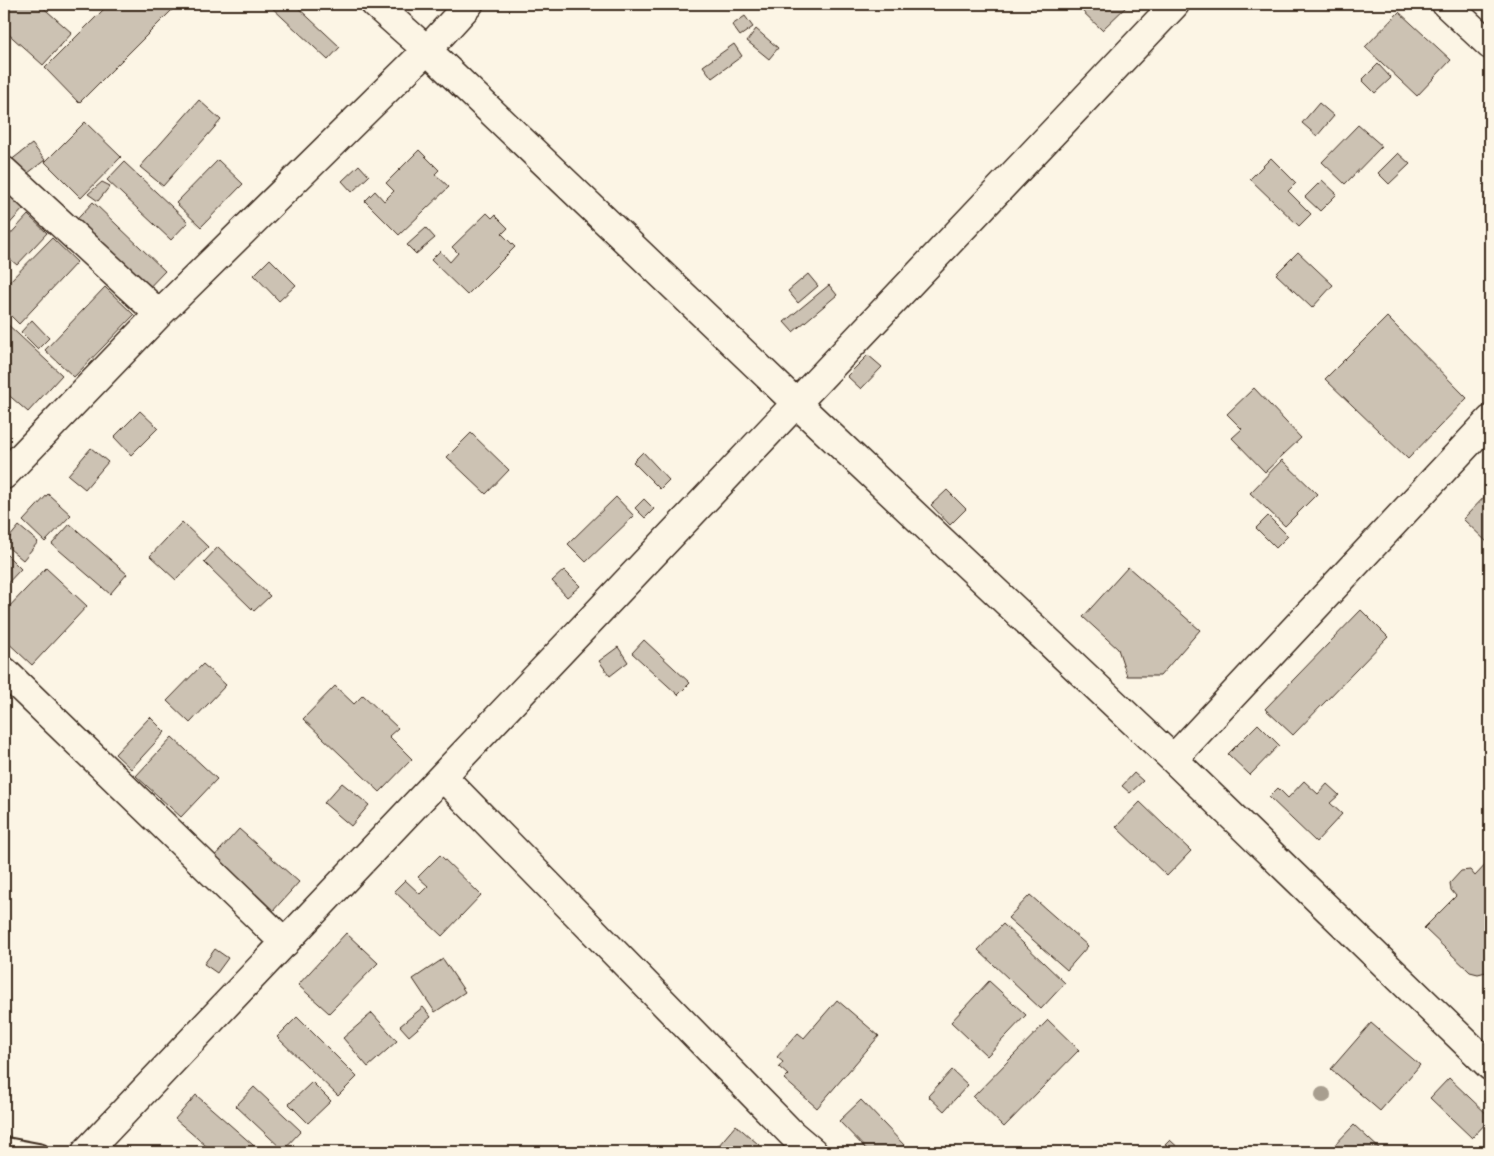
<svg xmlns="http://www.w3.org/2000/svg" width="1494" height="1156" viewBox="0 0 1494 1156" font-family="'Shantell Sans',sans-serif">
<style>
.building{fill:#ccc2b3;stroke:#3b2a1e}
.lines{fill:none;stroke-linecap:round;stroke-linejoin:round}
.service-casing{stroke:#3b2a1e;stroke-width:19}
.minor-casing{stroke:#3b2a1e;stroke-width:31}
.service{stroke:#fcf5e5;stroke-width:15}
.minor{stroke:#fcf5e5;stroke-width:28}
.tree{fill:#a89e8f}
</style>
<rect width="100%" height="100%" fill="#fcf5e5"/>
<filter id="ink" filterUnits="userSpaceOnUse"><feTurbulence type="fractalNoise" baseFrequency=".02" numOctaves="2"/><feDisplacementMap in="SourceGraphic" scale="10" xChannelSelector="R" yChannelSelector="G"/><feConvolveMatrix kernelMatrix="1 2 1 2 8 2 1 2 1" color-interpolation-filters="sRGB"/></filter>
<g filter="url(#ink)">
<path class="building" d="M10,4H39L72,33L43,65L4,30V11Z
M109,4H178L79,103L45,68Z
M268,4H294L340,47L328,60Z
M1083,4H1129L1102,30L1079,8Z
M1399,12L1451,60L1417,96L1365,47Z
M745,16L753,27L740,36L732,25Z
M756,29L778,48L769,59L747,41Z
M734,44L742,56L712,78L703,66Z
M1378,64L1391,78L1375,93L1362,80Z
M199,100L221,120L163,186L140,167Z
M1319,103L1334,116L1317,136L1302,123Z
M85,122L121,157L81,198L45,162Z
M1358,125L1382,146L1345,184L1322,162Z
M32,144L45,160L19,180L6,164Z
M419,150L439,170L435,174L449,187L399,235L365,201L375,191L384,201L394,191L386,183Z
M1398,153L1410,164L1389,184L1378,173Z
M1271,158L1296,183L1288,191L1311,214L1299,226L1250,179Z
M218,160L243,184L201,227L176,203Z
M124,162L188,222L171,240L107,180Z
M359,165L369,176L352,192L342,181Z
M1322,180L1337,194L1320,211L1305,197Z
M102,182L110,186L98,201L88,194Z
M4,190L24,208L4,230Z
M93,202L165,271L142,295L70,227Z
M487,213L492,218L495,215L508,228L502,234L515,247L467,295L431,260L440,251L450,262L458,253L452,247Z
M28,215L47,233L17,265L4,254V241Z
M426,228L435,238L416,254L407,245Z
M52,238L77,262L19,324L4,309V287Z
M1298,252L1333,285L1312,308L1276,274Z
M270,259L296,285L279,301L254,275Z
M808,274L818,286L798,303L788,291Z
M829,285L837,295L793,332L784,322Z
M105,287L134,315L74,377L45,350Z
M1387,317L1467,398L1408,459L1325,379Z
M32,320L49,338L38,349L21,332Z
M4,321L62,375L28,412L4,391Z
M868,355L882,367L861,389L847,376Z
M1254,388L1301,438L1265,472L1232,438L1242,429L1227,414Z
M140,411L158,428L131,455L114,437Z
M471,433L509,470L486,494L447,457Z
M91,448L108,462L85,489L68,475Z
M643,452L669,480L660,489L633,462Z
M1282,460L1317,494L1285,526L1250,493Z
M947,490L966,509L950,525L931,505Z
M1490,491V545L1463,519Z
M48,494L71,515L45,542L23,521Z
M616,497L634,516L586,562L568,544Z
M644,499L654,509L645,518L635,508Z
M1268,516L1288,536L1276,548L1256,528Z
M182,522L208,547L176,580L150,556Z
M70,524L127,574L110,594L52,544Z
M19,526L38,542L23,560L4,544Z
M218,547L270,596L254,611L204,562Z
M4,552L21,569L4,587Z
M1128,567L1200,630L1160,676H1127L1118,649L1083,617Z
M46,568L87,606L32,665L4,639V612Z
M564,570L580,586L567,597L552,581Z
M1361,610L1388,637L1293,735L1265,709Z
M644,640L690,683L678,695L632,653Z
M618,647L628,662L610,676L599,661Z
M203,664L226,685L190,723L167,701Z
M335,686L354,704L363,695L398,728L389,736L412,759L380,792L303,719Z
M150,717L165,732L131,769L115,754Z
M1258,724L1279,745L1250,775L1228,754Z
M172,737L217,779L181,817L136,776Z
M1134,773L1143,781L1130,793L1122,786Z
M1304,781L1318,794L1327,784L1339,795L1330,803L1342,814L1316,842L1269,797L1278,788L1288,798Z
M342,783L369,805L351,826L324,803Z
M1140,802L1191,851L1167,876L1116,827Z
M239,829L299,882L272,912L212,859Z
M440,855L481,895L442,936L394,891L405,880L420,894L428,886L418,877Z
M1490,860V971L1478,974L1470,972L1424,928L1456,896L1451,890L1450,883L1461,871L1470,870L1475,876Z
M1030,895L1088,946L1067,970L1008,918Z
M1003,924L1065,983L1041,1009L978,950Z
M346,933L378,963L329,1013L298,985Z
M215,949L228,958L217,973L204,964Z
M443,959L465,992L435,1012L413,979Z
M989,981L1026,1015L987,1056L951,1022Z
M837,1000L879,1036L817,1108L784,1079L788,1075L779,1067L783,1062L777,1057L798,1033L804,1038Z
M423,1007L431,1017L409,1036L400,1026Z
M372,1013L397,1041L368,1067L343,1038Z
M297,1017L357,1077L338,1096L277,1037Z
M1048,1020L1079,1050L1004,1127L973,1097Z
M1371,1023L1420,1065L1380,1111L1331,1069Z
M952,1070L968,1085L944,1111L928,1096Z
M1449,1078L1490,1117V1119L1472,1138L1430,1098Z
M312,1082L331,1101L308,1123L289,1104Z
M254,1087L301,1131L283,1150L236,1106Z
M196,1095L261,1152H213L175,1119Z
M861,1100L905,1146L898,1152H869L839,1121Z
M736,1125L765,1150L763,1152H713Z
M1354,1125L1383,1152H1328Z
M1170,1140L1183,1152H1158Z"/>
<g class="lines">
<defs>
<path id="service" d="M4,1145L41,1152"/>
<path id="minor" d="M375,4L427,50L796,403L1173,759L1490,1066
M1446,4L1490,45
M4,171L159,314
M4,475L159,314L427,50L469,4
M4,671L285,943
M1173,759L1490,420
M443,777L793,1135L813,1152
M86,1152L1175,4"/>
</defs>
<use href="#service" class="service-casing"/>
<use href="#minor" class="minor-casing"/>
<use href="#service" class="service"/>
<use href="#minor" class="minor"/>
</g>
<circle class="tree" cx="1323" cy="1095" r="8"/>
</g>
<rect width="1494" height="1156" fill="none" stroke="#fcf5e5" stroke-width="20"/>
<rect x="10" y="10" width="1474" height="1136" fill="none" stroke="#3b2a1e" stroke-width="2" filter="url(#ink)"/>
</svg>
